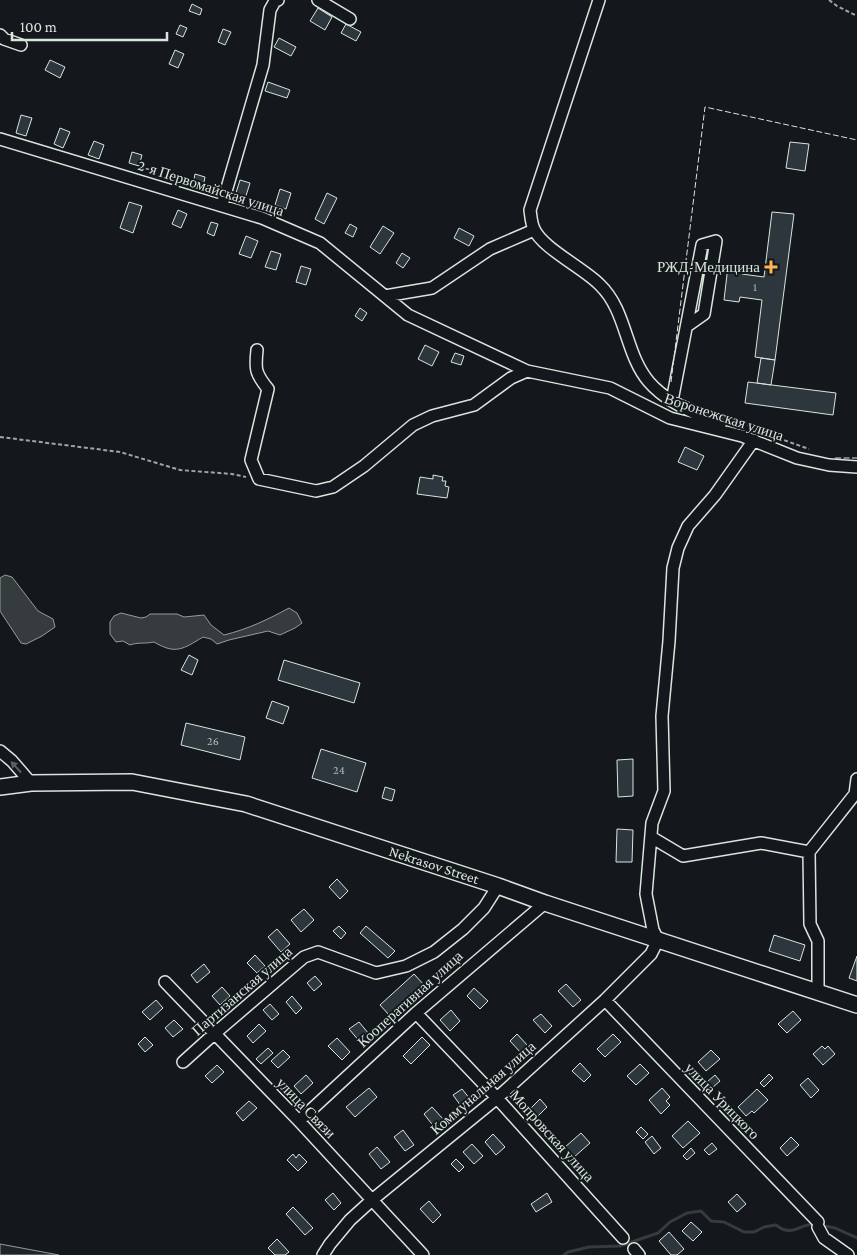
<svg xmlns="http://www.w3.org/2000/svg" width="857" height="1255" viewBox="0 0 857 1255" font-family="'Crimson Pro',serif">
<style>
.green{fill:#202428;stroke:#939e99}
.water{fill:#363b3e;stroke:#939e99}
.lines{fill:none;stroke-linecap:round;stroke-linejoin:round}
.stream{stroke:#363b3e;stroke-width:3}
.building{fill:#2c363c;stroke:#d8e6dc}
.minor-casing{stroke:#d8e6dc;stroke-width:14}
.major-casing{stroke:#d8e6dc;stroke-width:18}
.path{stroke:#9da8a2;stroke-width:2;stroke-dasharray:4 2.5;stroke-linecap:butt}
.minor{stroke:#14181c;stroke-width:11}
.major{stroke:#14181c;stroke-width:15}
.fence{stroke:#d8e6dc;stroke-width:1;stroke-dasharray:6 2.5;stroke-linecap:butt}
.oneway{fill:#59605f}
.poi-dot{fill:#ffb74d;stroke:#14181c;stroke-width:2}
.labels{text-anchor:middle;stroke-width:4;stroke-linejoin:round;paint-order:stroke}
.number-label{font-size:12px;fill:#adbab4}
.street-label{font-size:15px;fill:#d8e6dc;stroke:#14181c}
.poi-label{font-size:15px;fill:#d8e6dc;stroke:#14181c;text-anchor:end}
</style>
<rect width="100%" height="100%" fill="#14181c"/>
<path class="green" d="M0,1244L59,1255H0Z"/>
<path class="water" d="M5,575L12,577L38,611L53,619L55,627L42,636L26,644L21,643L0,611V578Z
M289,608L297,613L302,623L295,628L280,635L268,631L229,640L217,644L211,639L203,637C183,649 176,655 154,642C145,644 138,642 130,645L123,641L116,642L110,634V622L114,616L121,613L141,618L146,617L150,614H177L184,617L204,615L211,625L224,635C248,629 267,620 289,608Z"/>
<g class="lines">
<path class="stream" d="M820,1225L835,1228L857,1238
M564,1255L568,1252L589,1247L620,1246L658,1233L670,1222L687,1213L701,1211L711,1221L724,1222L744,1232H754L764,1227L776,1225C792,1238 800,1224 814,1224"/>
</g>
<path class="building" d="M192,4L202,9L200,15L189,11Z
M318,8L332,17L325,30L310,21Z
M346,24L361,32L356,41L341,33Z
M180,25L187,28L183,37L176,34Z
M223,29L231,32L225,45L218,42Z
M279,38L296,47L291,56L274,47Z
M175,50L184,54L178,68L169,64Z
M50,60L65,67L60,78L45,70Z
M268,82L290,90L287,98L265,91Z
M21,115L32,118L26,136L16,133Z
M60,128L70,132L63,148L54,144Z
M94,141L104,145L99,159L88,155Z
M790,142L809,144L805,171L786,168Z
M132,152L142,155L139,166L129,163Z
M195,174L205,177L203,187L193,184Z
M240,180L250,183L245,199L235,196Z
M280,189L291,193L286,209L275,205Z
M327,193L337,198L324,224L315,219Z
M129,202L142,206L133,233L120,228Z
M178,210L187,214L181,228L172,224Z
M772,212L794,214L775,360L755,357L762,300L740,297L739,302L724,300L728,266L743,268L742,274L764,277Z
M211,222L218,224L214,236L207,233Z
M350,224L357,228L353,237L345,233Z
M383,226L394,233L380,254L370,247Z
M459,228L474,236L469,246L454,238Z
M246,236L258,241L251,258L239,254Z
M271,251L281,254L276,270L265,267Z
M402,253L410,258L403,268L396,263Z
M301,266L311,269L306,285L296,282Z
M360,308L367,313L362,321L355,316Z
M425,345L439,352L432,366L418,359Z
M455,353L464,356L461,365L451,362Z
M761,358L775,360L771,385L757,383Z
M748,382L836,393L833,415L745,403Z
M685,447L704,456L697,470L678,462Z
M433,475L443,477L442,481H446L445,486L449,487L447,498L417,494L420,477L433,479Z
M189,655L198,660L192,675L181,670Z
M284,660L360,683L354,703L278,680Z
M272,701L289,707L283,724L266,718Z
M186,723L245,737L240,760L181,745Z
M321,749L366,763L357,792L312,778Z
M633,759V796L618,797L617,760Z
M385,787L395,790L392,801L382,798Z
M617,829L633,830L632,862H616Z
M337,879L348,891L340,899L329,887Z
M304,909L314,920L301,932L291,920Z
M339,926L346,933L341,939L333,931Z
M366,926L395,951L388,958L360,933Z
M277,929L290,944L281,952L268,937Z
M774,935L805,945L800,961L769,951Z
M255,955L265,966L257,973L247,963Z
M857,956V981L849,978Z
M204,964L210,972L197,983L191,975Z
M414,974L425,986L390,1016L380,1005Z
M315,976L322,984L314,991L307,983Z
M566,984L581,1000L573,1007L558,991Z
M222,987L230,996L220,1005L212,996Z
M474,988L488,1001L480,1009L467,996Z
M292,996L302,1008L296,1014L286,1002Z
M156,1000L163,1008L150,1020L142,1012Z
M270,1004L279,1014L272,1020L263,1010Z
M451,1010L460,1021L450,1031L440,1020Z
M793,1011L801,1020L787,1033L778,1024Z
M541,1014L552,1026L545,1033L533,1020Z
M174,1020L183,1029L173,1037L165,1028Z
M359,1022L369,1034L360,1042L349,1029Z
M259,1024L266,1031L253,1043L247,1036Z
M517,1034L529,1047L522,1054L510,1041Z
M613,1034L621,1042L605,1057L597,1049Z
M145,1037L153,1045L145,1052L138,1044Z
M422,1037L430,1045L411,1064L403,1056Z
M337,1038L350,1052L342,1060L328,1046Z
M822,1046L825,1049L828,1046L835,1054L823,1065L813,1054Z
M268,1048L273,1053L261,1064L256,1059Z
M283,1050L290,1057L278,1068L271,1061Z
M711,1050L720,1059L706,1071L698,1062Z
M580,1063L591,1075L584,1082L572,1071Z
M640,1064L649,1073L636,1085L627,1076Z
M217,1065L224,1072L212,1083L205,1076Z
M769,1074L773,1078L764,1087L760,1083Z
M306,1075L313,1083L301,1094L294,1086Z
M715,1075L720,1081L712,1088L707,1082Z
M808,1078L819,1090L811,1098L800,1085Z
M369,1088L377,1097L355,1117L346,1107Z
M662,1088L670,1097L666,1101L670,1105L661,1114L649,1100Z
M462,1089L470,1099L461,1106L453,1095Z
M757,1089L768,1100L754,1113L752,1111L746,1116L738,1107Z
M540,1099L547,1107L536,1118L529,1110Z
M249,1101L257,1108L243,1121L236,1113Z
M432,1107L444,1120L435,1128L424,1114Z
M688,1121L700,1133L683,1148L672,1136Z
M641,1127L648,1134L643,1139L636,1132Z
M403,1130L414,1145L405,1151L394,1137Z
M581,1133L590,1143L573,1158L564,1148Z
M493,1134L505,1147L496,1155L485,1142Z
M652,1136L661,1148L654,1154L645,1142Z
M791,1137L799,1145L787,1156L780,1148Z
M712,1143L717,1149L709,1155L704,1150Z
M472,1144L483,1156L474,1164L463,1152Z
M377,1147L390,1162L381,1169L369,1154Z
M691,1148L695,1153L687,1160L683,1156Z
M293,1154L296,1158L299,1154L307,1162L298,1171L287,1160Z
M456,1159L464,1167L459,1172L451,1164Z
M333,1193L341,1203L334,1210L325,1200Z
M547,1193L552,1202L536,1212L531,1204Z
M737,1194L746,1204L737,1212L728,1202Z
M429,1201L441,1215L433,1223L420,1209Z
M293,1207L313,1228L305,1235L286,1214Z
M691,1222L702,1232L693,1241L682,1231Z
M669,1232L684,1249L677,1255H671L659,1241Z
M277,1239L289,1252L285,1255H275L268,1248Z"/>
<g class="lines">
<defs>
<path id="minor" d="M318,0L350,19
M599,0L530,210C531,216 531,223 534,229C542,248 585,269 600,285C627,311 625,354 649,382C667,403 696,413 720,425
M0,35L4,39L21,45
M0,139L262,218L320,243L408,315L527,371L610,388L670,418L742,436L797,458L829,465L857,467
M222,205L263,65L270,10L275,1L278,0
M385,296L432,288L490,249L534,230
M257,350C255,369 255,373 268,389L251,460L259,479L316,491L333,487L364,466L413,425L432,416L474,405L511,378L527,371
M672,401L702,245L716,241L704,314L687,326
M0,751L12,761L31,783
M651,837L683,856L761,843L809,852
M165,982L299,1121L423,1255
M818,993V941L810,924L809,852L855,794L857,779
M605,1000L818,1222
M416,1013L497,1098L623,1238
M183,1062L214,1034L304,957L318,952L376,973L406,966L434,952L463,929L484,908L498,886
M299,1121L416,1013L545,903
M818,1227L824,1238L848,1255
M634,1249L639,1255
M323,1255L330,1244L350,1220L372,1200L497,1098L605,1000L651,954L658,940L653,930L646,894L652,823L664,791L662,716L669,641L673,568L678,548L688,526L715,495L754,440"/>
<path id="major" d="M0,787L31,783L132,782L246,804L498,886L545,903L857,1005"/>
</defs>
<use href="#minor" class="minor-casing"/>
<use href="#major" class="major-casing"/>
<path class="path" d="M829,0L837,6L857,16
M0,437L120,452L180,470L232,474L246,477
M778,438L809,449"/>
<use href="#minor" class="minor"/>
<use href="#major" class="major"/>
<path class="fence" d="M671,382L705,107L857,140
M676,397L783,439
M835,458H857"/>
</g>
<defs><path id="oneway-solid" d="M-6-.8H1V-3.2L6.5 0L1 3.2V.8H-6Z" transform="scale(1.25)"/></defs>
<use class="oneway" href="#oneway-solid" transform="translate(16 767) rotate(-133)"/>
<path class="poi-dot" d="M768.5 259.5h5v5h5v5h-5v5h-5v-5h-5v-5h5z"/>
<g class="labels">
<g class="number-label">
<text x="755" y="291">1</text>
<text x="213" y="745">26</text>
<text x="339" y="774">24</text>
</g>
<g class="street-label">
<text transform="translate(211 188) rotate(18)" y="5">2-я Первомайская улица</text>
<text transform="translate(724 417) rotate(18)" y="5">Воронежская улица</text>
<text transform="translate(434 865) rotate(18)" y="5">Nekrasov Street</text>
<text transform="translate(242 991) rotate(-41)" y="5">Партизанская улица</text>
<text transform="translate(410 999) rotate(-42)" y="5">Кооперативная улица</text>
<text transform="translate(483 1088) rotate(-41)" y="5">Коммунальная улица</text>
<text transform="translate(722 1101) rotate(46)" y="5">улица Урицкого</text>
<text transform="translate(306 1108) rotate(46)" y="5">улица Связи</text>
<text transform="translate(552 1136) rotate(48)" y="5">Мопровская улица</text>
</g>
<g class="poi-label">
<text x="760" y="272">РЖД-Медицина</text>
</g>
</g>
<path d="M12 32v8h155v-8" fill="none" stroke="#d8e6dc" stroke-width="2.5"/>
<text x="20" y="32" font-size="15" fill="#d8e6dc" stroke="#14181c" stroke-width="4" paint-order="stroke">100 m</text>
</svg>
